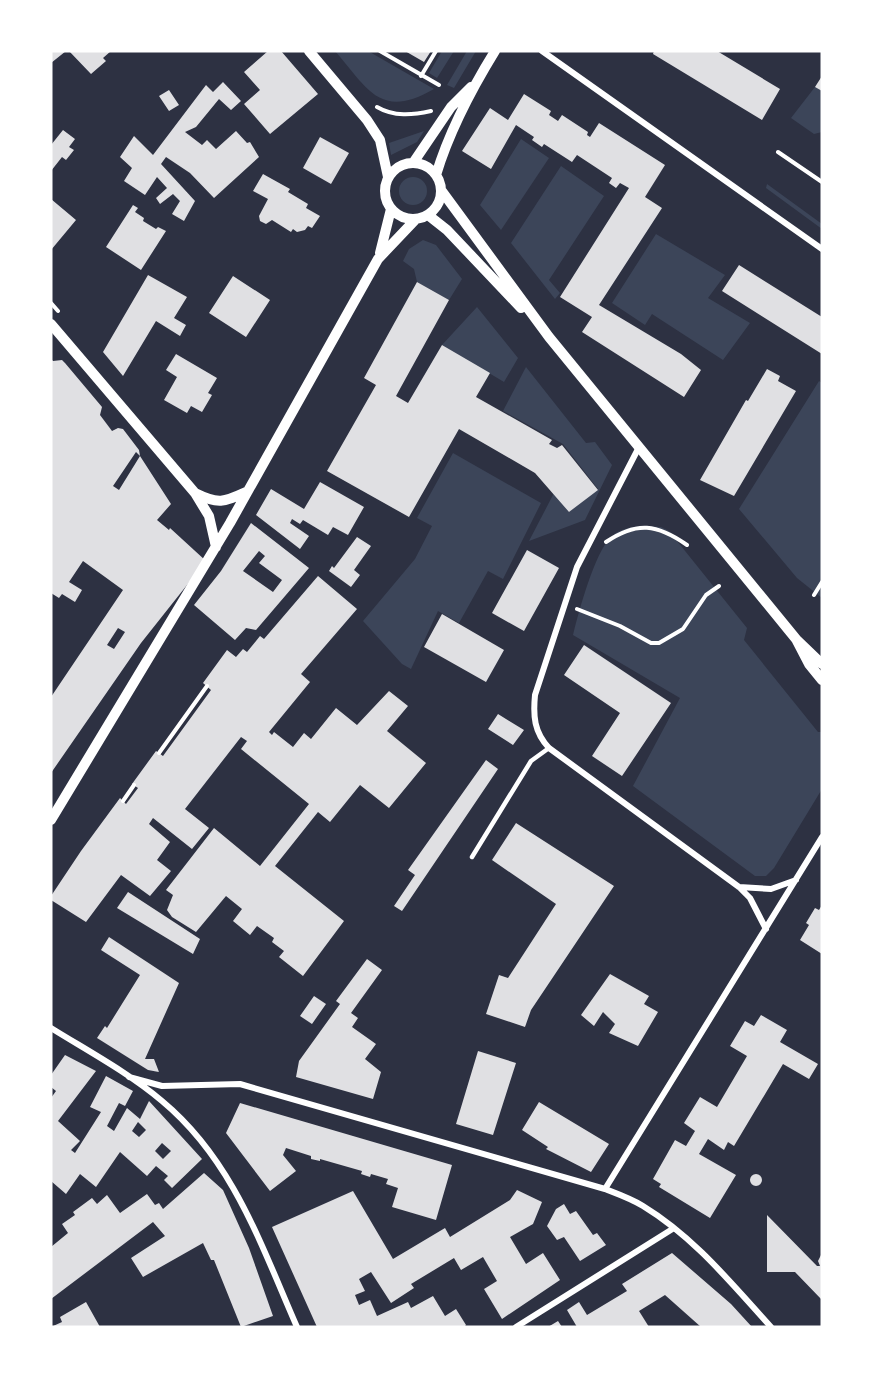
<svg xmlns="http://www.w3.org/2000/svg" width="873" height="1378" viewBox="0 0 873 1378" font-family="Figtree,sans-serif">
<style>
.green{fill:#3c4559}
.building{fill:#e0e0e3;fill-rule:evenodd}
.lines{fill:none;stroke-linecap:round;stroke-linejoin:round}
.path{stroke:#fff;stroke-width:4}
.service{stroke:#fff;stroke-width:4.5}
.minor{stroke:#fff;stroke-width:6}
.tertiary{stroke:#fff;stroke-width:10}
</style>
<rect width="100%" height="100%" fill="#2d3142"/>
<path class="green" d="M335,51H368L434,89C380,120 368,89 335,51Z
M442,51H454L437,78L429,73Z
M467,51H476L454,88L447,85Z
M815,87L822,91V132L814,134L791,118Z
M424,131L417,142L391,155L389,143Z
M521,139L549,158L501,230L480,205Z
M561,166L604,196L549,280L560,293L555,299L511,243Z
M399 191a14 14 0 1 1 28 0a14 14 0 1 1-28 0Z
M767,184L822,224V229L766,188Z
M656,234L725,275L708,298L750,323L723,360L652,314L645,325L612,303Z
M423,240L436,245L462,279L449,300L417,282L414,269L403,261L409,249Z
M477,307L518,358L504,382L442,345Z
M526,367L586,443L595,442L612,465L585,520L529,541L554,493L569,512L598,489L563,444L503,411Z
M819,381L822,383V598L797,578L739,509Z
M453,453L541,503L503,579L488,571L459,623L438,611L411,669L402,664L363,621L415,559L432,526L417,518Z
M642,526L661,527L669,531L747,628L744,640L818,732H822V789L774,868L766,876H755L633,786L680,698L573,635C579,611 594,554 611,537C619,529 631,527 642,526Z"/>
<path class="building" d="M51,51H66L51,63Z
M69,51H111L103,58L106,61L91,74Z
M268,51H281L318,94L270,134L244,104L260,90L244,72Z
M405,51H431L424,62Z
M654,51H717L780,89L762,120L653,54Z
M822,76V91L815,87Z
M223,82L241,101L231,110L219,99L196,127L185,132L202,145L207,140L216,149L236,131L247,143L250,142L259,157L214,198L190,173L166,157L161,164L195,201L184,221L172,214L180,201L173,194L160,204L156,198L167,188L157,177L145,195L124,181L132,168L120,157L134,136L153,155L206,85L213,92Z
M169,90L179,105L169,111L159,96Z
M524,94L551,111L549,115L558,121L562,115L588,132L587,135L590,137L599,123L665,165L645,197L662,208L599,305L681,354L701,370L684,397L582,332L592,317L560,297L629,188L620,183L616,188L609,183L612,178L577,155L572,162L544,144L542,147L532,140L534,137L516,125L491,169L462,151L490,108L508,120Z
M63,130L75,139L69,147L74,150L66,160L62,157L51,171V145Z
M320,137L349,153L331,184L303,168Z
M263,174L290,189L288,192L308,204L306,208L320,216L312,228L308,226L305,230L297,232L293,229L291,232L272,220L266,224L260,221L259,216L268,199L253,191Z
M51,199L76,220L51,250Z
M133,205L138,208L135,212L144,218L143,221L156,229L158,227L166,231L141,270L106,247Z
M739,265L822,317V354L722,291Z
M148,275L187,297L174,318L186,325L180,336L156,321L123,376L103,352Z
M233,276L270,300L246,337L209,313Z
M417,282L449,300L396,396L408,403L442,345L490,373L476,397L552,440L549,444L557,448L562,445L598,490L569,512L535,473L459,429L409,517L327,471L376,385L364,378Z
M176,354L217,378L208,393L212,395L202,412L191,406L187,413L164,400L177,377L166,370Z
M51,359L53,361L62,360L65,363L102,407L100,415L112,431L118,428L123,429L139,450L140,456L136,452L113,486L119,490L140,456L171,504L157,520L169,530L170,528L206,561L141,643L51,773V697L123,590L83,561L69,582L82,590L75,602L62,594L59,598L51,593ZM118,628L125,632L114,649L107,645Z
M767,369L780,376L778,381L796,391L734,496L700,480L746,400L748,401Z
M320,482L364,507L348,535L333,527L328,535L303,520L300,524L292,519L290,523L309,536L300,549L256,515L271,489L304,509Z
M251,523L309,568L256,630L246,628L235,640L194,605L221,571ZM259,551L265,556L259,563L282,580L273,592L243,571Z
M357,537L371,546L354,570L360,575L351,587L329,571L332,566L334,568Z
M527,550L559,568L524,631L492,613Z
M318,576L357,609L301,674L310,682L269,732L272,735L274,732L293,747L304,733L311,739L336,708L357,725L389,691L408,706L387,731L426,763L389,808L360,785L330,822L318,812L275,866L344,921L303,976L279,957L284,951L272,942L274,938L257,926L250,935L233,921L242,909L226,896L196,932L172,917L167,910L173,895L166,890L214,828L260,866L309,804L241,749L247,741L241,737L185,809L209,828L192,849L153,818L149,824L170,842L157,860L171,871L150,896L121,875L86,922L51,900V896L81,851L120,798L126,804L138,788L132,784L156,751L163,756L211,690L203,683L227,650L236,657L243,649L247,652L260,636L264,639Z
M442,614L504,650L486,682L424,647Z
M584,645L671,703L622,776L592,756L620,713L564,675Z
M498,714L524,730L513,745L488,729Z
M486,760L498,769L402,911L394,906L415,875L408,870Z
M516,823L614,886L531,1010L525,1027L486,1014L499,975L508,978L556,904L492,860Z
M128,892L200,939L193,954L117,908Z
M822,905V954L800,940L809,925L806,923L815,908L819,910Z
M109,937L179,983L145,1059H154L159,1072L148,1070L97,1038L105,1026L107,1028L140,975L101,950Z
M367,959L382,970L351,1013L358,1018L352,1027L376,1044L365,1059L381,1072L373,1099L296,1077L299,1061L340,1004L336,1001Z
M610,974L649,996L644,1004L658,1012L638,1046L609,1033L615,1024L603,1012L594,1026L581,1015Z
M314,996L326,1004L312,1024L300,1016Z
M761,1015L787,1030L780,1042L818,1064L809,1079L783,1064L734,1146L728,1142L724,1150L708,1139L699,1154L736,1175L710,1218L659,1187L661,1184L653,1179L675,1140L686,1146L695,1131L684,1123L700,1097L717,1107L747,1056L730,1046L745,1021L754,1026Z
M478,1051L516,1063L493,1135L456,1124Z
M65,1055L96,1071L58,1121L80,1141L71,1150L75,1153L101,1112L90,1107L106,1076L133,1091L125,1106L119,1103L107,1126L114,1131L127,1108L140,1119L149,1101L202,1159L172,1188L164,1180L168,1176L156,1166L147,1176L120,1152L96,1187L80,1174L66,1194L51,1181V1098L56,1091L51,1087V1075ZM138,1122L146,1130L139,1137L132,1131ZM162,1143L171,1151L163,1159L155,1151Z
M539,1102L609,1144L591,1172L546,1149L548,1147L522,1130Z
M240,1103L452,1165L436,1220L392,1207L398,1188L386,1184L388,1179L371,1174L370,1177L361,1174L362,1171L320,1159V1161L311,1159V1156L286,1148L283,1155L296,1171L270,1191L226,1133Z
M204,1173L223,1190L249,1248L273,1316L241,1327L214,1260H211L203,1243L143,1277L131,1258L165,1236L153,1222L51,1299V1247L68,1233L62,1224L75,1215L73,1212L92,1198L97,1204L107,1195L120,1213L147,1194L155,1205L159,1203L163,1209Z
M750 1180a6 6 0 1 1 12 0a6 6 0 1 1-12 0Z
M517,1190L542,1202L533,1224L510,1237L526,1264L543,1253L560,1280L502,1319L484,1289L497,1281L483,1257L461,1270L454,1258L411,1284L414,1288L391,1303L371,1272L359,1279L365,1291L355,1295L359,1305L370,1300L377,1316L408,1302L411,1308L433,1296L445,1316L456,1309L466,1325L464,1327H317L272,1227L353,1191L393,1259L445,1228L450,1237L510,1200Z
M564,1204L570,1214L576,1211L593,1235L597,1233L606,1245L580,1261L564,1237L557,1240L547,1226L556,1209Z
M767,1215L817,1266H820L818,1261L822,1253V1300L795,1272H767Z
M672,1253L731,1304L752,1327H701L665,1295L639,1311L649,1327H577L567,1310L579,1302L587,1315L627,1291L622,1284Z
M86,1302L100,1327H51L62,1322L60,1317Z
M558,1321L562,1327H548Z"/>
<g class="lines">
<path class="path" d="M380,51L439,85
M421,76L436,51
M377,107C394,117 413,115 431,111
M778,152L822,182
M51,303L58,311
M606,542C637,521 657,524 687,545
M814,595L822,582
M577,609L620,626L651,643H659L683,629L706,595L719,586
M159,753L207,686
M123,801L134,785"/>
<path class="service" d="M472,857L531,761L549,748"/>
<path class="minor" d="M542,51L822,249
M638,449L577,567L535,695C533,716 534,732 549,748L739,887L750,898L766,929
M739,887L771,889L796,880
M51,1028C88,1051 129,1073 162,1101C233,1160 261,1245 297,1327
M129,1077L162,1086L240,1084L605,1189C618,1194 632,1199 643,1206C694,1237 731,1283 771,1327
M605,1189L822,837
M516,1327L674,1228"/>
<path class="tertiary" d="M309,51L367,120L380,140L388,177
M385 191a28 28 0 1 1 56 0a28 28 0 1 1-56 0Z
M413,163L451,107L471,87
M436,175C449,132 471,90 495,51
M441,190L549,337L796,639
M428,215L447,230L521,308
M380,253L391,209
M51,324L195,493L209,516L216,547
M195,493C219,505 224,502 248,491
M822,664L796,639L809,664L822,680
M51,820L230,523L378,259L415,220"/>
</g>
<rect width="873" height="1378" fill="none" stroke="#ffffff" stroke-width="105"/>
</svg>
